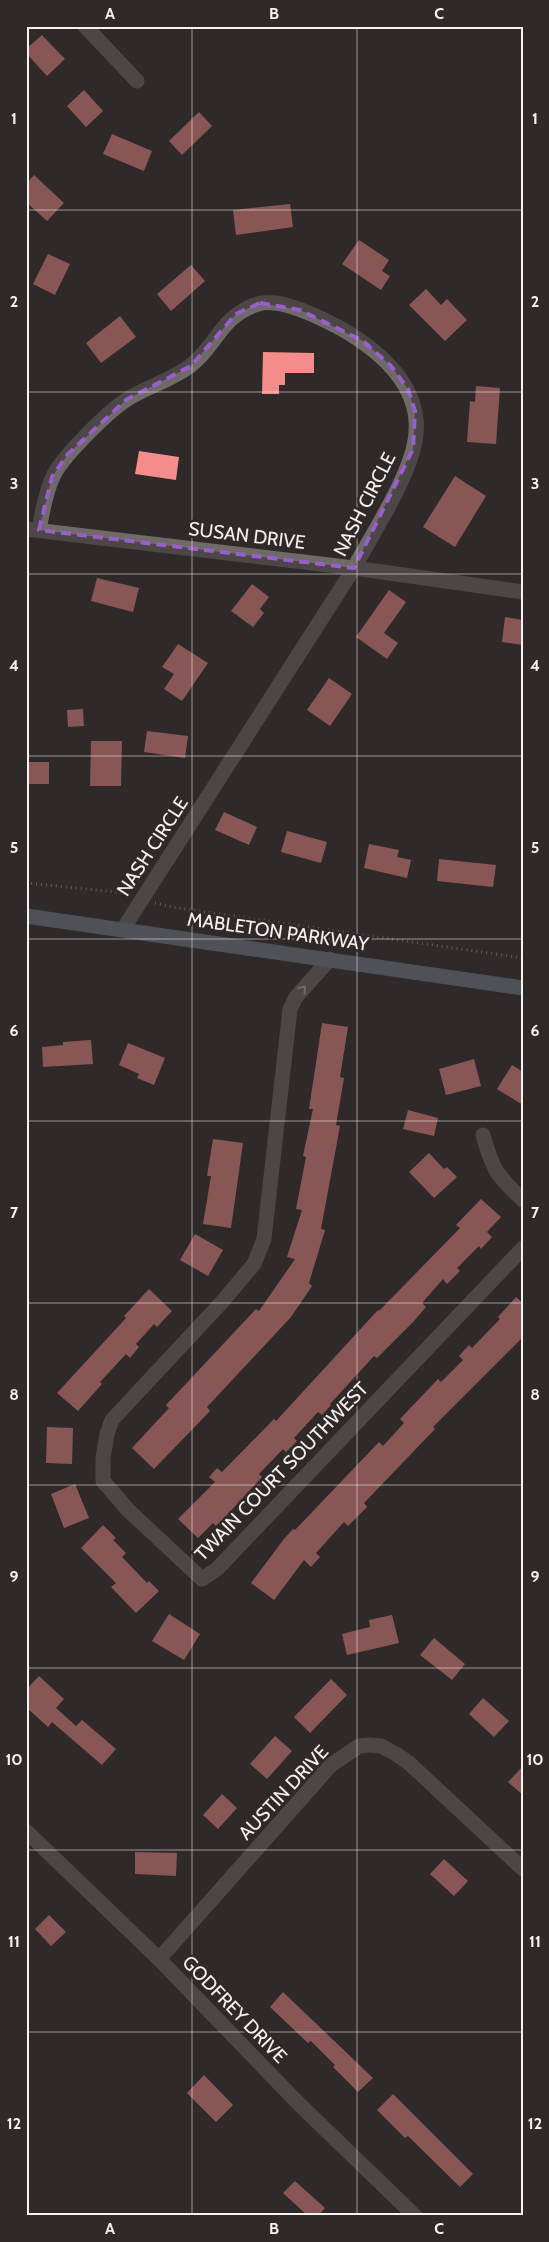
<svg xmlns="http://www.w3.org/2000/svg" width="549" height="2242" viewBox="0 0 549 2242" font-family="Cabin,sans-serif">
<style>
.building{fill:#f38c8b}
.lines{fill:none;stroke-linecap:round;stroke-linejoin:round}
.path{stroke:#989493;stroke-width:3;stroke-dasharray:1 4;stroke-linecap:butt}
.street{stroke:#6f6968;stroke-width:15}
.secondary{stroke:#738090;stroke-width:15}
.oneway{stroke:#b9b4b4}
.marked{fill:none;stroke:#9a5ecc;stroke-width:4;stroke-dasharray:10 6;stroke-linejoin:round}
.grid{fill:none;stroke:#f6f2f2;stroke-width:1;stroke-opacity:0.55}
.labels{text-anchor:middle;stroke-width:5;stroke-linejoin:round;paint-order:stroke}
.street-label{font-size:19px;fill:#f6f2f2;stroke:#2f2a29}
.neatline{fill:none;stroke:#f6f2f2;stroke-width:2}
.grid-label{font-size:16px;text-anchor:middle;font-weight:bold;fill:#f6f2f2}
</style>
<rect width="100%" height="100%" fill="#2f2a29"/>
<path class="building" d="M42,35L65,59L47,76L26,53V49Z
M84,90L103,111L86,127L67,106Z
M199,112L212,126L182,155L169,141Z
M112,134L152,151L144,171L103,154Z
M34,175L64,203L47,221L26,202V184Z
M290,204L293,227L236,235L233,210Z
M359,240L389,260L382,271L390,276L381,290L342,264Z
M48,254L70,264L55,295L33,284Z
M191,265L205,281L171,311L157,294Z
M426,289L441,305L447,299L467,320L445,341L409,305Z
M120,316L136,337L101,363L86,343Z
M263,352L314,353V373H285V385H279V394H262Z
M476,386L500,388L496,444L467,442L470,401L475,402Z
M139,451L179,457L176,480L135,474Z
M455,476L486,496L455,547L423,527Z
M97,578L139,588L133,612L91,601Z
M252,584L269,597L260,609L264,613L253,627L231,611Z
M389,590L406,602L384,633L398,643L387,659L356,637Z
M505,617L523,620V645L502,642Z
M178,644L208,663L182,701L164,689L174,674L162,667Z
M329,678L352,694L330,726L307,710Z
M83,709L84,726L68,727L67,710Z
M147,731L188,736L185,758L144,752Z
M91,741H122L121,786H90Z
M26,762H49V784H26Z
M224,812L257,827L249,845L215,830Z
M287,831L327,842L321,863L281,852Z
M369,844L399,850L397,857L411,860L407,878L364,868Z
M439,859L496,865L493,887L437,881Z
M322,1023L348,1027L340,1077L344,1078L336,1125L340,1126L321,1229L325,1230L309,1283L312,1286L291,1317L207,1407L210,1411L154,1469L132,1448L169,1408L166,1405L256,1309L259,1311L295,1259L287,1257L302,1210L296,1209L306,1157L303,1156L313,1109H309Z
M91,1040L93,1064L43,1067L42,1047L63,1045V1042Z
M128,1043L165,1058L154,1085L137,1078L139,1074L119,1065Z
M474,1059L481,1086L446,1095L439,1069Z
M512,1065L523,1072V1105L497,1089Z
M408,1110L438,1118L434,1136L403,1129Z
M213,1139L243,1143L231,1228L203,1224L211,1176H207Z
M429,1153L444,1169L447,1167L457,1177L434,1198L409,1172Z
M481,1199L501,1217L487,1232L492,1237L481,1249L479,1246L457,1268L460,1271L447,1284L443,1279L422,1303L426,1307L414,1321L377,1358L374,1356L330,1404L331,1405L322,1415L318,1412L294,1438L297,1441L286,1452L283,1449L259,1474L262,1477L226,1516L216,1526L213,1523L198,1538L178,1519L215,1482L209,1477L217,1468L222,1472L274,1419L276,1421L378,1310L379,1311L460,1228L456,1225Z
M195,1234L223,1250L208,1276L180,1260Z
M149,1289L172,1311L157,1327L154,1324L136,1344L139,1347L130,1358L126,1354L100,1382L102,1384L78,1411L57,1393L126,1318L124,1316Z
M516,1297L523,1303V1337L433,1427L435,1429L364,1503L367,1507L348,1526L344,1522L316,1553L320,1557L311,1567L304,1560L274,1600L251,1583L284,1539L293,1529L295,1530L379,1442L383,1446L404,1423L400,1419L438,1379L441,1382L463,1360L459,1356L469,1345L472,1348L500,1319L498,1317Z
M47,1427L73,1428L72,1464L46,1463Z
M75,1484L89,1518L64,1528L51,1494Z
M103,1525L116,1538L113,1540L126,1553L122,1557L147,1583L149,1581L159,1591L136,1613L111,1587L116,1583L81,1548Z
M169,1614L200,1634L184,1660L152,1641Z
M392,1615L399,1643L347,1655L342,1634L370,1627L369,1620Z
M434,1638L465,1664L452,1680L420,1655Z
M39,1676L64,1699L56,1708L76,1726L82,1720L116,1749L102,1765L52,1722L48,1727L26,1707V1690Z
M331,1679L347,1695L310,1733L294,1717Z
M483,1698L509,1721L494,1737L469,1714Z
M275,1736L292,1751L267,1779L250,1764Z
M523,1766V1795L508,1782Z
M222,1794L237,1808L218,1829L203,1815Z
M135,1852L177,1853L176,1876L135,1874Z
M444,1859L468,1881L454,1896L430,1874Z
M49,1915L66,1932L51,1946L35,1929Z
M283,1992L373,2078L358,2092L333,2067L335,2065L311,2041L308,2043L270,2007Z
M204,2075L233,2105L216,2122L187,2093Z
M393,2094L473,2174L460,2187L408,2136L405,2138L377,2110Z
M295,2181L325,2208L318,2216H308L283,2193Z"/>
<g class="lines">
<path class="path" d="M26,883L116,892L127,895
M155,903L171,907L523,958"/>
<path class="street" d="M85,26L137,81
M26,529L354,568L523,592
M39,530C42,513 45,495 52,479C59,459 108,412 126,400C146,387 170,381 190,366C217,346 220,316 258,304C280,297 321,318 340,328C384,353 429,393 413,450C403,487 373,533 354,568L123,929
M330,959L296,997L290,1009L264,1239L254,1264L222,1302L112,1420L107,1434L103,1458V1481L128,1510L202,1579L217,1569L523,1248
M483,1135C493,1170 496,1175 523,1200
M26,1831L159,1959L297,2102L415,2216
M159,1959L331,1765L359,1746L369,1745L381,1746L396,1754L409,1763L523,1869"/>
<path class="secondary" d="M26,916L523,988"/>
</g>
<defs><path id="oneway-chevron" d="M-2-3.5L2.5 0L-2 3.5" fill="none" stroke-width="1.6" stroke-linecap="round" stroke-linejoin="round" transform="scale(1.25)"/></defs>
<use class="oneway" href="#oneway-chevron" transform="translate(303 989) rotate(-48)"/>
<path d="M0 0H549V2242H0ZM260,303L300,310L363,341L391,366L408,389L415,411L413,449L354,568L39,530L52,477L68,454L126,400L191,366L236,314Z" fill="#2f2a29" fill-opacity=".55" fill-rule="evenodd"/>
<path class="marked" d="M260,303L300,310L363,341L391,366L408,389L415,411L413,449L354,568L39,530L52,477L68,454L126,400L191,366L236,314Z"/>
<path class="grid" d="M192,26V2216M357,26V2216M26,210H523M26,392H523M26,574H523M26,756H523M26,939H523M26,1121H523M26,1303H523M26,1485H523M26,1668H523M26,1850H523M26,2032H523"/>
<g class="labels">
<g class="street-label">
<text transform="translate(364 504) rotate(-63)" y="7">NASH CIRCLE</text>
<text transform="translate(247 535) rotate(7)" y="7">SUSAN DRIVE</text>
<text transform="translate(152 846) rotate(-57)" y="7">NASH CIRCLE</text>
<text transform="translate(278 931) rotate(8)" y="7">MABLETON PARKWAY</text>
<text transform="translate(281 1471) rotate(-46)" y="7">TWAIN COURT SOUTHWEST</text>
<text transform="translate(283 1792) rotate(-47)" y="7">AUSTIN DRIVE</text>
<text transform="translate(235 2009) rotate(46)" y="7">GODFREY DRIVE</text>
</g>
</g>
<rect width="549" height="2242" fill="none" stroke="#2f2a29" stroke-width="55"/>
<rect x="28" y="28" width="494" height="2186" class="neatline"/>
<g class="grid-label">
<text x="110" y="19">A</text>
<text x="274" y="19">B</text>
<text x="439" y="19">C</text>
<text x="14" y="124">1</text>
<text x="535" y="124">1</text>
<text x="14" y="307">2</text>
<text x="535" y="307">2</text>
<text x="14" y="489">3</text>
<text x="535" y="489">3</text>
<text x="14" y="671">4</text>
<text x="535" y="671">4</text>
<text x="14" y="853">5</text>
<text x="535" y="853">5</text>
<text x="14" y="1036">6</text>
<text x="535" y="1036">6</text>
<text x="14" y="1218">7</text>
<text x="535" y="1218">7</text>
<text x="14" y="1400">8</text>
<text x="535" y="1400">8</text>
<text x="14" y="1582">9</text>
<text x="535" y="1582">9</text>
<text x="14" y="1765">10</text>
<text x="535" y="1765">10</text>
<text x="14" y="1947">11</text>
<text x="535" y="1947">11</text>
<text x="14" y="2129">12</text>
<text x="535" y="2129">12</text>
<text x="110" y="2234">A</text>
<text x="274" y="2234">B</text>
<text x="439" y="2234">C</text>
</g>
</svg>
